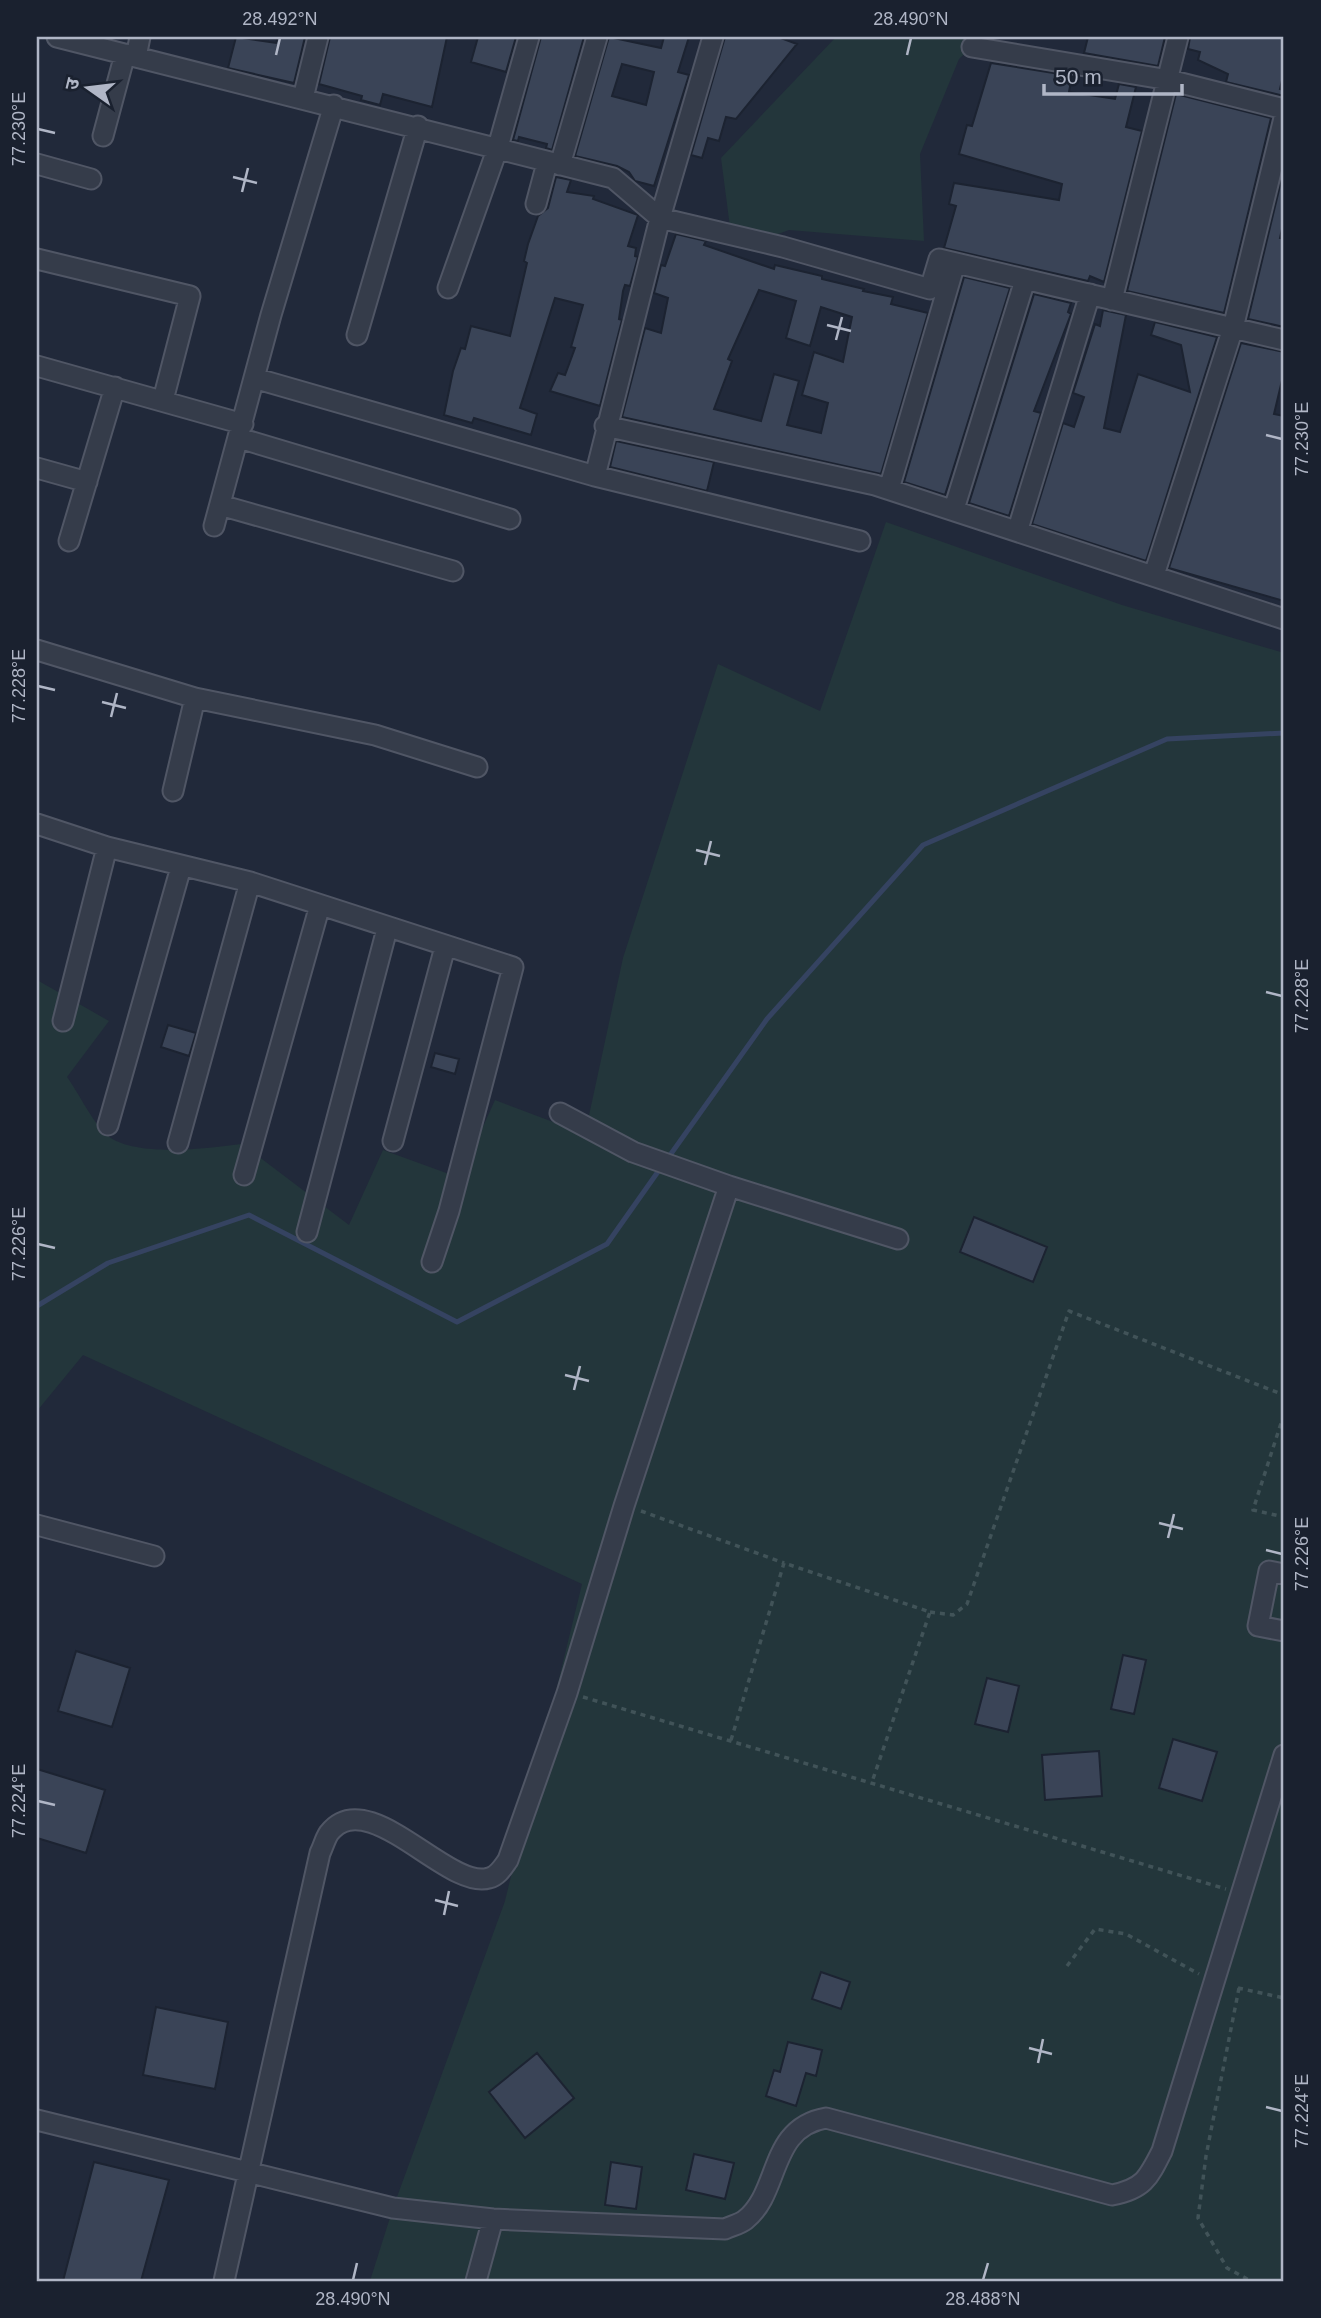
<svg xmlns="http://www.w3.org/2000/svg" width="1321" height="2318" viewBox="0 0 1321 2318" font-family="Helvetica,'Noto Sans Devanagari',sans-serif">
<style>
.green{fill:#23363b}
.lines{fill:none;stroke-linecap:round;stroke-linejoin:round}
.stream{stroke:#354361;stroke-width:5}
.building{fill:#3a4457;stroke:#1c2331;stroke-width:2;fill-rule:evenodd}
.minor-casing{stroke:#505665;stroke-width:23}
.path{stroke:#415358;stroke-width:3.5;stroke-dasharray:5 5;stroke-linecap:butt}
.minor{stroke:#353c4a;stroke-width:19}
.ticks{fill:none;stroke:#b0b6c6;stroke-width:2.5}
.neatline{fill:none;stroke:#b0b6c6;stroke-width:2.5}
.ticks-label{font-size:18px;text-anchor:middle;fill:#b0b6c6}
</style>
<rect width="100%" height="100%" fill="#21293a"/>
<path class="green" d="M836,37H982L959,59L920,154L924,241L789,230L767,238L730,227L721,158Z
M886,522L1122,605L1284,653V2281H370L393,2208L505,1901L582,1584L83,1355L37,1411V980L109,1021L67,1077C78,1092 94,1125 108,1136C137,1158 208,1148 242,1144L349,1225L383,1150L460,1178L495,1100L585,1134L623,958L718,664L820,711Z"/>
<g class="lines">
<path class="stream" d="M668,1158L767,1019L923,845L1167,739L1284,733
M37,1306L108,1263L249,1215L457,1322L607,1244L662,1166"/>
</g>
<path class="building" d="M236,37L276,43L278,37H305L294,83L228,68Z
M330,37H447L432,107L383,94L380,105L361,100L362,96L319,84Z
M478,37H516L506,72L471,62Z
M541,37H584L552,150L546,148L547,144L519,137L518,141L513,140Z
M609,37L661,48L664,37H689L678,72L689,75L654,186L635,181L629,172L617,166L575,156ZM622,64L654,72L646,105L612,96Z
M725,37H778L797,44L736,119L726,117L719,141L708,138L702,158L691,155Z
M1088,37H1165L1158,66L1084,53Z
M1190,37H1284V72L1280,89L1284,90V96L1226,82L1228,74L1198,60L1200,52L1188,49Z
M991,63L1072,76L1069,92L1115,99L1119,84L1136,87L1126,127L1142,131L1104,282L1090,276L1088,281L944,248L956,206L949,204L954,183L1059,200L1062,184L959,154L967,125L972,126Z
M1176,94L1271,118L1224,313L1127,291Z
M1284,169V220L1280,238L1284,239V327L1248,319Z
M556,177L571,180L567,192L594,196L593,199L638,215L628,246L636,248L635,256L638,257L630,286L625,285L623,291L619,319L622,320L600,406L550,391L558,373L565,375L575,348L571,347L583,305L555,298L520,408L537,414L531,435L474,418L472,423L444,415L453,371L461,348L465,349L471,326L510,336L527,263L524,261L528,244L538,216L548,208Z
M676,234L706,241L704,245L774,269L775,265L822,276V279L864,289L863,291L893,297L891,304L928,313L881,474L622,417L645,328L661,333L668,298L654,293L661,265L665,266ZM759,290L796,301L786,338L810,346L821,307L852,317L843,362L814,352L802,395L828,403L821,433L787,425L799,381L774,374L761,421L714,409L732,361L728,359Z
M964,277L1010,288L945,495L904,482Z
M1034,294L1071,303L1068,312L1071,314L1034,411L1041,413L1009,516L969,503Z
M1103,310L1126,315L1104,428L1120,432L1138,374L1190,392L1181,345L1151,335L1155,322L1217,337L1146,561L1032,524L1063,423L1074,427L1084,397L1073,393L1095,324L1100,326Z
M1241,343L1284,352V372L1274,414L1284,416V601L1169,568Z
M616,441L714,462L707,491L610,467Z
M168,1025L196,1033L189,1056L161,1047Z
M435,1053L459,1059L455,1074L431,1067Z
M974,1217L1047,1247L1033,1282L960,1252Z
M76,1651L130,1668L112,1727L58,1711Z
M1123,1655L1146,1660L1134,1714L1111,1709Z
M987,1678L1019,1686L1008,1732L975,1724Z
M1173,1739L1217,1752L1202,1801L1159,1788Z
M1099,1751L1102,1796L1045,1800L1042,1755Z
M37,1769L105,1790L86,1853L37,1838Z
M821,1972L850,1982L841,2009L812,1999Z
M156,2007L228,2022L215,2089L143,2075Z
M788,2042L822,2050L816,2076L806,2073L796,2106L766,2096L774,2070L780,2072Z
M537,2053L574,2098L525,2138L489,2092Z
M694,2154L734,2163L725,2199L686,2190Z
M94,2162L169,2180L141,2281H63Z
M611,2162L642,2167L636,2209L605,2205Z"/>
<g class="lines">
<defs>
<path id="minor" d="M57,37L613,178L660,218L783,247L930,289L939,259L1284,340
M972,47L1169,80L1284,109
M136,57L140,37
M303,98L318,37
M103,136L125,54
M37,164L91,179
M560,165L597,37
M536,204L547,163
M37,259L190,296L163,400
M448,288L498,147L529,37
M1112,300L1178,37
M357,335L418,126
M37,366L243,424
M254,378L595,476L860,541
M605,426L875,485L1284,619
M239,438L510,519
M37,468L87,482
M595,476L660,218L713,37
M889,489L955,263
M220,505L453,571
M954,509L1025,280
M214,526L271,315L334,105
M1018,529L1090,294
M69,541L115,387
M1154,575L1233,328L1284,118
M37,650L195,698L375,735L477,767
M173,791L195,698
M37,824L107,847L250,882L513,967L449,1211L432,1262
M63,1021L107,847
M560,1113L633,1152L729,1186
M108,1125L181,867
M393,1141L445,947
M178,1143L250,882
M244,1175L320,905
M307,1232L387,929
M37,1525L154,1556
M1284,1574L1269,1571L1258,1626L1284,1631
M37,2120L393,2208L493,2219L725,2229C731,2226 740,2224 745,2220C781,2192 768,2128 826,2118L1112,2195C1143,2189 1148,2179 1162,2151L1284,1755
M224,2281L320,1853C323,1847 325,1839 329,1833C368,1783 448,1891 489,1878C498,1876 503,1867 508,1860L567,1693L624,1506L729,1186L898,1239
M476,2281L493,2219"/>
</defs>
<use href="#minor" class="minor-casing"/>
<path class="path" d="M1284,1414L1253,1510L1284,1517
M641,1511L784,1563
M930,1612L953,1615L967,1604L1069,1311L1284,1395
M583,1697L1226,1889
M731,1740L784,1563L930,1612L872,1782
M1067,1966L1095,1929L1126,1934L1199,1974
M1238,1988L1284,1998
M1239,1988L1206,2156L1198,2218L1227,2268L1251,2281"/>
<use href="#minor" class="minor"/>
</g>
<path class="ticks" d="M276,55L280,38M907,55L911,38M38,129L55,133M233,177L257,183M242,192L248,168M827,325L851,331M836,340L842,317M1266,435L1282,439M38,686L55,690M102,702L126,708M111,717L117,693M696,850L720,856M705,865L711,841M1266,992L1282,996M38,1244L55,1248M565,1375L589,1381M574,1390L580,1366M1159,1523L1183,1529M1168,1538L1174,1514M1266,1550L1282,1554M38,1801L55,1805M435,1900L458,1906M444,1915L449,1891M1029,2048L1052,2054M1038,2063L1043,2039M1266,2107L1282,2111M353,2280L357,2263M983,2280L988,2263"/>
<rect width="1321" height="2318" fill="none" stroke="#1a212f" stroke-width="77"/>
<g transform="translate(88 88) rotate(284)" stroke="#1a212f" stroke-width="5" paint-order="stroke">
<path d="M0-5L12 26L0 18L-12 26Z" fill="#b0b6c6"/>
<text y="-10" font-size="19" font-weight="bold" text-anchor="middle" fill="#b0b6c6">उ</text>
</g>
<path d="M1044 84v10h138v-10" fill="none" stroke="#b0b6c6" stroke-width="3.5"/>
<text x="1055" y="84" font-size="21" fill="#b0b6c6" stroke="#1a212f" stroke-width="5" paint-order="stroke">50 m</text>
<rect x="38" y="38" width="1244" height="2242" class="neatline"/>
<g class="ticks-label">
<text x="280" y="25">28.492°N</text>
<text x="911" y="25">28.490°N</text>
<text transform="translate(19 129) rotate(-90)" y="6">77.230°E</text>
<text transform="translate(1302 439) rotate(-90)" y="6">77.230°E</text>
<text transform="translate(19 686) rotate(-90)" y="6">77.228°E</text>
<text transform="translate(1302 996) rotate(-90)" y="6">77.228°E</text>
<text transform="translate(19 1244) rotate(-90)" y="6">77.226°E</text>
<text transform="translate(1302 1554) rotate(-90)" y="6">77.226°E</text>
<text transform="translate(19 1801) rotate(-90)" y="6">77.224°E</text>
<text transform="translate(1302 2111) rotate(-90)" y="6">77.224°E</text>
<text x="353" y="2305">28.490°N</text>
<text x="983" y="2305">28.488°N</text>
</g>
</svg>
